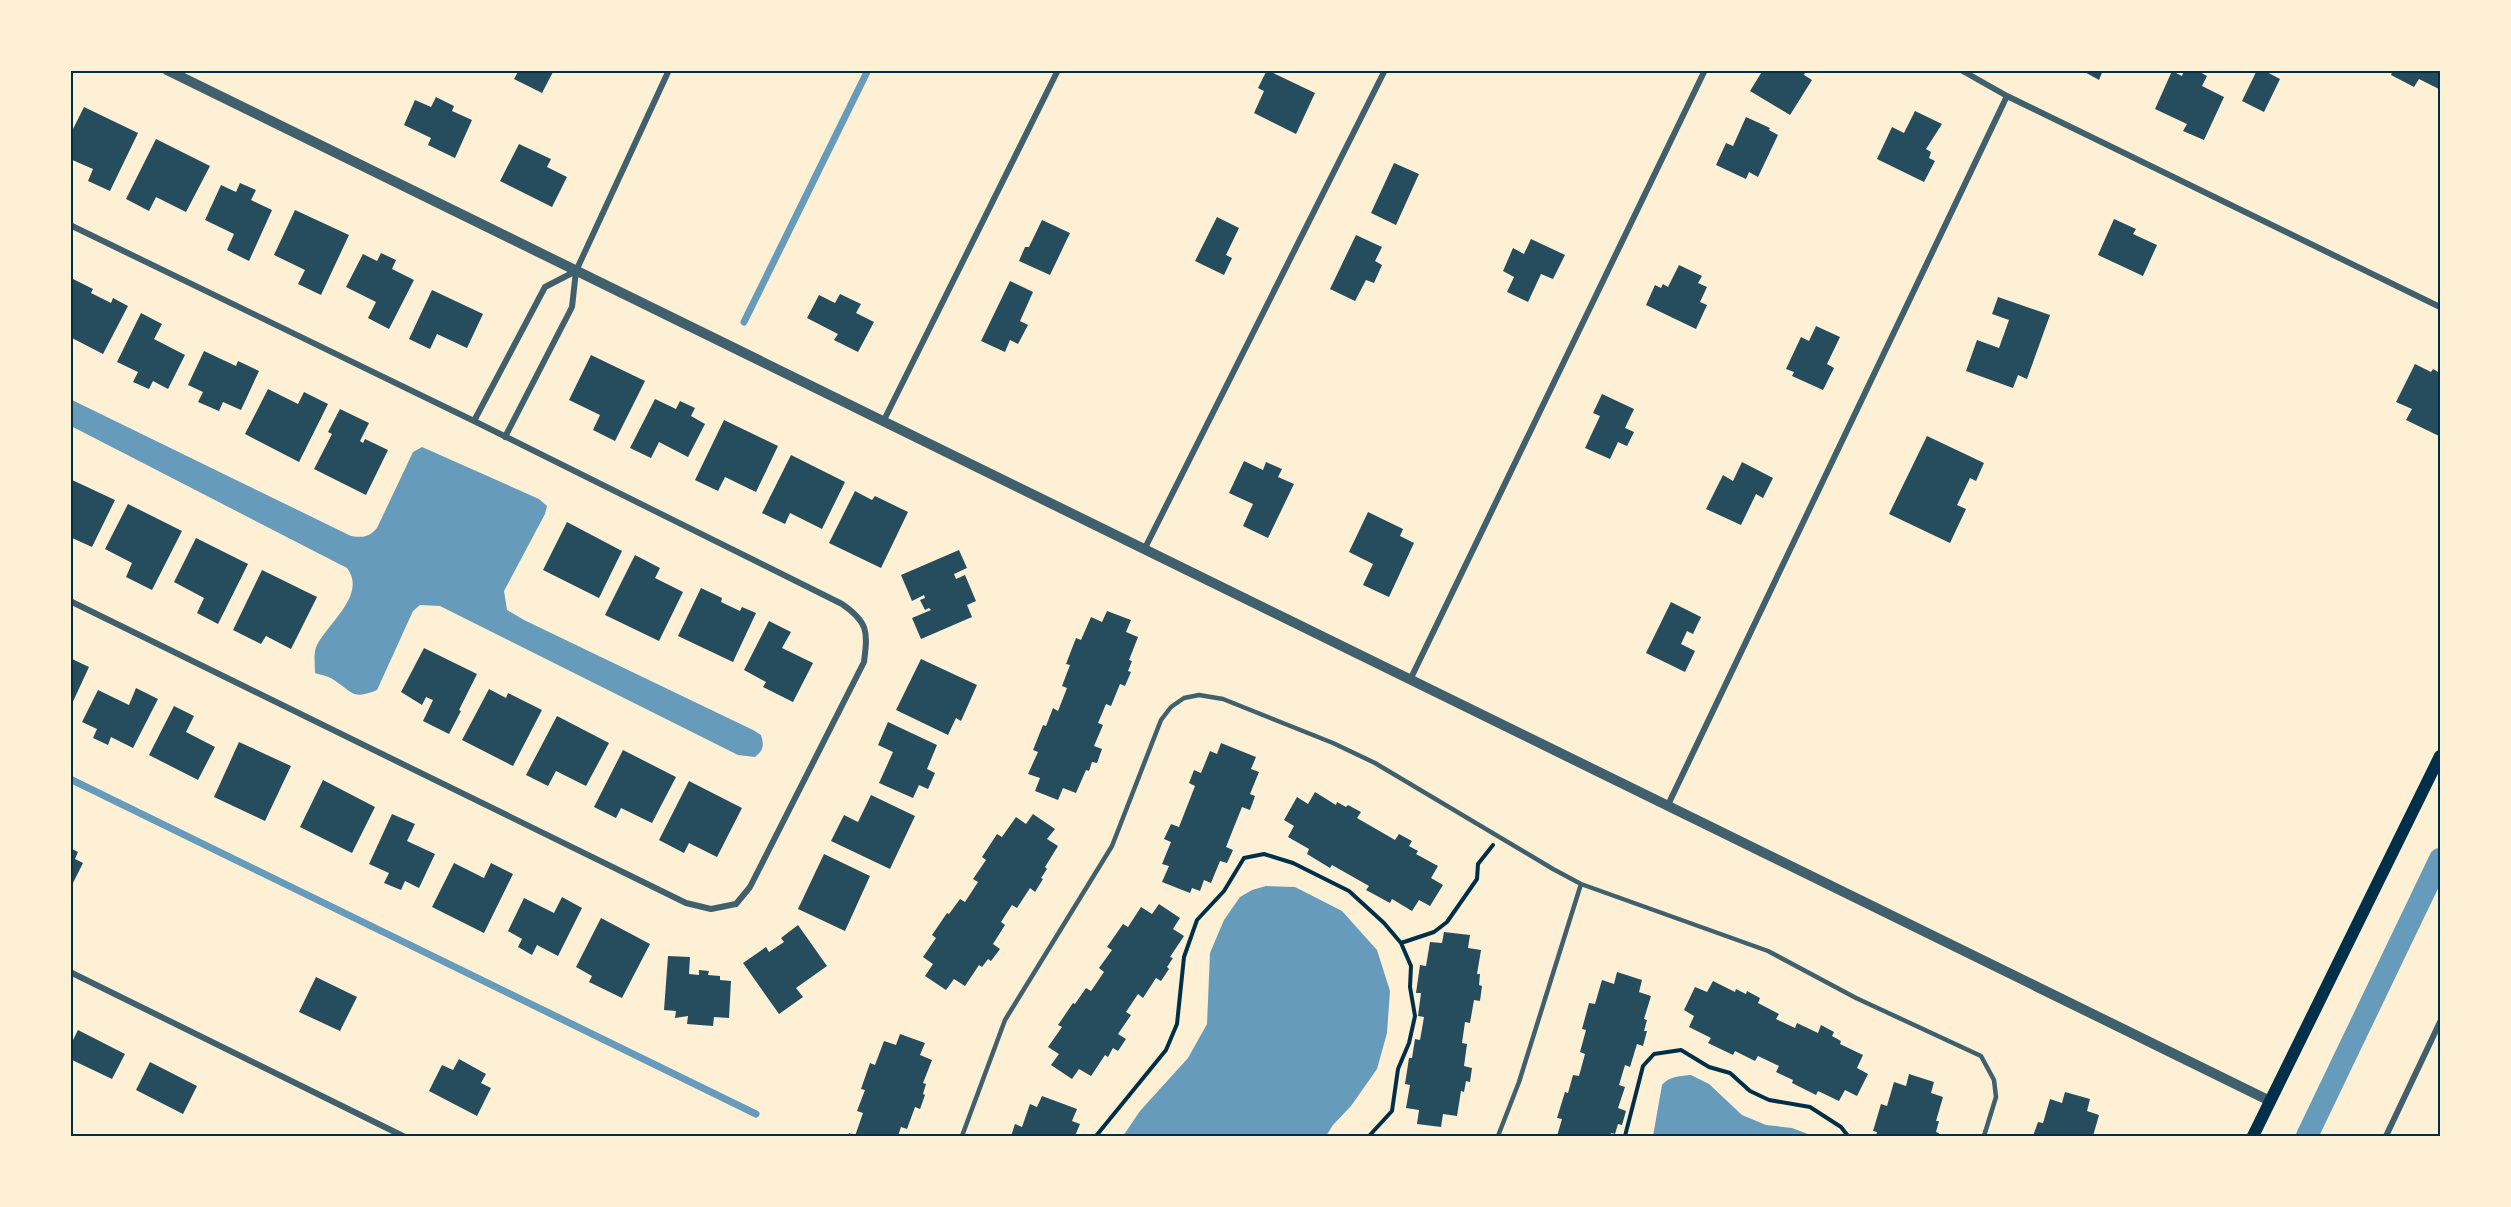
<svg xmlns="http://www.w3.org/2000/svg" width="2511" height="1207" viewBox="0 0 2511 1207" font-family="Quicksand,sans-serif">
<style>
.water{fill:#669bbc}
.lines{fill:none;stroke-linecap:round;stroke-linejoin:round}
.stream{stroke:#669bbc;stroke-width:7}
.canal{stroke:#669bbc;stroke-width:22}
.building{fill:#264d5e}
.path{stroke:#003049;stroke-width:4}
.service{stroke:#3f606c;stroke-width:4.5}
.minor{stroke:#3f606c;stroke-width:6}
.tertiary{stroke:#3f606c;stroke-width:10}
.secondary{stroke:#003049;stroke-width:12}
.neatline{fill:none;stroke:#003049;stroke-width:2}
</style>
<rect width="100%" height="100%" fill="#fdf0d5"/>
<path class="water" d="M70,399L351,536C363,538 369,537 377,528L413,452L422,447L539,499L547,506L545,514L504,591L507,610L524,620L753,730L761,735C764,745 764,750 755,757L738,755L440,606L420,605L413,611L377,690C352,700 354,693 334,680C329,676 321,675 315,673C315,663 313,653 317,645C329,622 367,594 347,568L71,426Z
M1266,886L1295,887L1342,911L1377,950L1390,991L1387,1033L1377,1069L1351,1106L1333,1125L1326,1136H1123L1140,1111L1188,1058L1207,1024L1210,953L1224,920L1240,897L1252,890Z
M1691,1075L1709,1084L1742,1115L1766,1125L1792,1128L1813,1136H1653L1662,1085C1669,1076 1681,1076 1691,1075Z"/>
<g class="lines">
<path class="stream" d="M744,322L868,70
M70,779L756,1114"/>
<path class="canal" d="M2307,1136L2440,859"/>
</g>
<path class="building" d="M519,70H554L542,93L514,79Z
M1267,70L1315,93L1296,134L1254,113L1264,91L1258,88Z
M1763,70L1772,73L1773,70H1806L1804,75L1812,80L1790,115L1750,91Z
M2081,70H2103L2099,80Z
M2184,70H2196L2207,76L2202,86L2224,97L2204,140L2183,131L2187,124L2155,109L2172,71L2182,76Z
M2257,70H2263L2280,79L2264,112L2242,101Z
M2393,70H2440V86L2439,89L2419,79L2414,87L2391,75Z
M436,97L454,106L452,111L472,120L455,158L428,145L431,138L404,125L415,100L431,107Z
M84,107L138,133L110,191L88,181L93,169L70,159V135Z
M1915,111L1942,124L1926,149L1931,152L1929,158L1935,161L1924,182L1877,159L1892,127L1904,133Z
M1746,117L1770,128L1769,130L1778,135L1758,177L1749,172L1746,179L1716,165L1726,143L1733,146Z
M156,139L210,166L186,212L156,197L149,211L126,199Z
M519,144L551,159L547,167L567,177L552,207L500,181Z
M1394,163L1419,174L1396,225L1371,213Z
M240,183L256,190L251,200L272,210L249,261L227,250L234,234L205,220L221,185L236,192Z
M295,210L349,235L321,295L298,284L305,270L274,255Z
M1217,217L1239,228L1226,255L1232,258L1224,275L1195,261Z
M2114,219L2136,229L2133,234L2157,245L2143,276L2098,255Z
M1042,220L1070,233L1050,275L1019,261L1025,247H1029Z
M1356,235L1382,247L1375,261L1382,265L1374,283L1366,280L1355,301L1330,289Z
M1531,239L1565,255L1553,279L1541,274L1528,302L1507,292L1514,277L1503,271L1513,248L1524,254Z
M381,253L396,260L392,269L414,280L389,329L368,318L376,302L346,287L363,254L377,261Z
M1679,265L1702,276L1698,283L1707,287L1700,302L1707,305L1696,329L1646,305L1655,285L1661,288L1663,284L1668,287Z
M73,279L93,289L91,293L111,303L113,298L128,306L103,354L70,337V284Z
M1010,281L1033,292L1020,321L1028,325L1018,344L1010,340L1005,352L981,341Z
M432,290L483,314L467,348L437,334L430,349L409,339Z
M840,294L861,304L856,313L874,322L858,352L834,340L838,334L807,318L819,295L835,303Z
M1998,297L2050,315L2027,379L2018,375L2013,388L1966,371L1977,340L1999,348L2009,320L1992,314Z
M141,313L162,324L154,339L185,355L168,389L153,381L149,389L133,382L138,372L117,362Z
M1816,326L1840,337L1827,364L1834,368L1823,390L1792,376L1794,372L1786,369L1801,337L1809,341Z
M204,351L236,366L238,361L259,371L241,410L223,402L219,411L198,402L203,392L188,385Z
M591,355L645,381L615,441L593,430L600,415L569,400Z
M2415,364L2431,372L2433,369L2440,373L2439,436L2406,420L2412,409L2396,402Z
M268,389L298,404L304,392L328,404L299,462L245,434Z
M1602,394L1634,409L1625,428L1634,432L1627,446L1618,442L1610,459L1585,448L1600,416L1593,413Z
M655,399L676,409L680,401L695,408L691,416L705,424L688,457L659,442L651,458L630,448Z
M340,409L369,423L360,441L363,443L365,439L388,450L366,495L314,469L332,434L328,432Z
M724,420L778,446L756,492L725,477L718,491L695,480Z
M1927,436L1984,463L1976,481L1970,478L1957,505L1966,509L1950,543L1889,514Z
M791,455L845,482L822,529L790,513L785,524L762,513Z
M1244,461L1263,470L1266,462L1282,469L1278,477L1294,484L1268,538L1243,526L1253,504L1229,493Z
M1742,462L1773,478L1763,498L1756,494L1741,525L1706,509L1723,475L1733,481Z
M70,479L115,500L92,547L70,537Z
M855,491L872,500L875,496L908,512L881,568L829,543Z
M128,504L182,531L152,590L126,577L132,563L105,549Z
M1368,512L1403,529L1400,536L1414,543L1389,597L1363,585L1373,564L1349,552Z
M567,522L622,551L599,598L543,570Z
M196,538L248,564L218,624L197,613L204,598L174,582Z
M959,550L967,568L954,574L956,579L965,575L976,601L967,605L972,617L921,639L912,618L931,610L929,608L925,610L920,600L925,598L924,595L912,601L901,575Z
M635,555L660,568L655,578L683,592L659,641L605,615Z
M262,570L317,597L291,649L266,636L261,644L233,630Z
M701,588L722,598L721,602L740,611L742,607L756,613L733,662L678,636Z
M1671,602L1701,617L1693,634L1687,631L1681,644L1695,651L1685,672L1646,653Z
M1107,611L1131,620L1126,632L1138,637L1129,660L1132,661L1128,671L1131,672L1125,686L1120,684L1111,706L1106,704L1098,723L1103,725L1094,746L1102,749L1097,763L1092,762L1089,771L1086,770L1076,793L1063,788L1058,800L1035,791L1040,778L1028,774L1038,752L1033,750L1043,725L1046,726L1053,708L1058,711L1067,688L1062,686L1070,665L1066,664L1076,638L1081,640L1091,617L1102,622Z
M769,621L791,632L782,648L813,663L793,702L763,687L766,682L744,670Z
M424,648L477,674L459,710L461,711L449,734L423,721L433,700L426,697L422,705L401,692Z
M70,658L89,667L70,708Z
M921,659L977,685L961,721L956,718L948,735L896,710Z
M136,688L158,699L133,748L111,737L108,745L93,738L97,729L82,722L98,690L129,705Z
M489,689L506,698L508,693L542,710L513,766L462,740Z
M174,706L194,716L186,732L215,747L198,780L149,755Z
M557,716L609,743L586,786L556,771L548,786L526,775Z
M888,722L937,745L927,769L935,773L928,789L919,785L913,798L879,783L893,752L878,745Z
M239,742L291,766L265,821L214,797Z
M1221,743L1256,757L1251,769L1259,772L1250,794L1255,796L1250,810L1242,807L1226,847L1233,850L1227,863L1220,861L1211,883L1204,880L1200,891L1192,888L1190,893L1162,882L1169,866L1162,864L1171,842L1164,839L1171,824L1179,827L1195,786L1189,783L1194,770L1201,773L1210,751L1217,754Z
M623,750L676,777L652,823L621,808L616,818L594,807Z
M323,780L375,807L352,853L300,827Z
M689,781L742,808L717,857L689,843L684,853L659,840Z
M1315,792L1336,805L1337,802L1346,807L1348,805L1361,812L1357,818L1395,840L1399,834L1412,841L1409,846L1418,851L1416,854L1438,866L1431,878L1443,885L1430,906L1419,900L1412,911L1392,899L1390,903L1366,890L1369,886L1332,865L1330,868L1307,854L1309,849L1288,837L1294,826L1284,820L1297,797L1308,804Z
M871,795L915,816L890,869L831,841L844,815L858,822Z
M392,814L415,824L407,841L435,854L419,888L405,881L401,890L384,883L389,873L369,864Z
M1033,814L1055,829L1047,839L1058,846L1045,867L1047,869L1041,878L1043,879L1035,892L1030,888L1017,908L1012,905L1001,922L1005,925L993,944L1000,949L991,961L988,959L982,967L979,965L965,986L954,979L946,990L925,976L933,964L923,957L936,938L932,935L947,913L949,914L960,899L965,902L978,882L973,879L986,860L982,857L997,834L1002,837L1016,817L1026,824Z
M70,848L78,852L75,859L83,863L70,889Z
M824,854L870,876L845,931L798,909Z
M454,863L484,878L491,863L513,874L484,933L432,907Z
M562,897L582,908L558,956L537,945L532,955L518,947L522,939L508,931L524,898L554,913Z
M1159,904L1180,918L1173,929L1184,936L1170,957L1173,958L1167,967L1169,969L1161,981L1156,978L1143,998L1138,994L1126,1012L1131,1015L1118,1034L1126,1039L1118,1051L1113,1048L1108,1057L1105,1055L1091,1076L1079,1069L1072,1079L1051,1065L1059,1054L1048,1047L1062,1027L1058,1025L1073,1003L1075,1004L1086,988L1091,991L1104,972L1099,968L1112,950L1107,947L1123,924L1128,927L1141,907L1152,914Z
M601,918L650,944L622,998L589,982L592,976L576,967Z
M798,925L827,966L796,988L803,997L779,1014L743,963L766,947L769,952L784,942L781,938Z
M1444,932L1470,935L1468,948L1481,950L1477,974H1480L1479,985L1482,986L1480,1001L1474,1000L1470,1023L1465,1022L1462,1043L1467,1044L1464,1066L1472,1068L1470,1082L1466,1081L1464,1092L1461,1091L1457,1116L1443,1114L1441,1127L1417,1124L1419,1110L1406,1108L1410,1085L1405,1084L1409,1058H1412L1415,1039L1420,1040L1424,1017L1418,1016L1421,993H1416L1420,965L1426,966L1430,942L1442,943Z
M668,956L690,957L689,974L699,975V970L709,971L708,975L720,976V980L731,981L729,1018L714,1017L713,1026L687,1024L688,1016L675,1018L676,1011L664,1010Z
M1617,972L1642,980L1639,992L1651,996L1644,1019L1647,1020L1644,1031H1647L1643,1046L1637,1044L1630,1067L1625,1065L1619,1085L1625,1087L1618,1108L1626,1111L1622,1125L1618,1124L1615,1134L1611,1133L1610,1136H1557L1562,1119L1557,1118L1565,1092L1568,1093L1573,1075L1579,1076L1585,1054L1580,1052L1586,1030L1582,1029L1589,1003L1595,1004L1602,980L1614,984Z
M316,977L357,997L340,1031L299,1012Z
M1713,981L1735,992L1736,989L1746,994L1747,991L1760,998L1758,1003L1779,1014L1776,1019L1795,1028L1797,1023L1818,1033L1821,1025L1834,1032L1832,1036L1841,1041L1840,1044L1863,1055L1857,1068L1868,1074L1857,1096L1845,1090L1839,1101L1818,1091L1816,1095L1792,1083L1793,1080L1776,1072L1779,1066L1758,1056L1755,1061L1735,1051L1733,1055L1708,1043L1711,1038L1689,1027L1694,1016L1684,1010L1695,987L1707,992Z
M78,1030L125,1054L112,1079L70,1059V1046Z
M900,1034L925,1043L920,1055L932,1060L923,1083L926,1084L923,1094L925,1095L920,1109L915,1107L907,1129L901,1127L898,1136H848L849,1133L855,1136L863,1113L857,1111L865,1090L861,1089L870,1063L875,1065L884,1041L896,1045Z
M459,1059L486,1074L481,1083L491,1088L477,1116L429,1091L442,1065L453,1070Z
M150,1062L197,1086L183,1114L136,1090Z
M1909,1074L1934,1082L1931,1093L1943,1097L1936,1121H1939L1936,1132L1939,1133L1938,1136H1876L1877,1132L1873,1131L1881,1104L1887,1106L1894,1082L1906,1086Z
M2065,1092L2090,1099L2087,1111L2099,1115L2093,1136H2033L2038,1122L2043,1123L2050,1099L2062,1103Z
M1042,1096L1077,1109L1072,1121L1080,1124L1075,1136H1011L1015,1124L1022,1127L1030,1104L1037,1107Z"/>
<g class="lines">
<path class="path" d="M1401,943L1434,932L1447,922L1477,879L1478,864L1493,845
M1096,1136L1166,1050L1177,1024L1184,957L1197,920L1224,891L1244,858L1264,854L1293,863L1349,891L1384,923L1401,943L1411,966L1410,987L1415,1016L1409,1043L1398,1069L1392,1111L1369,1136
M1625,1136L1643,1066L1654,1054L1681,1050L1709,1067L1730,1073L1750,1091L1769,1100L1810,1107L1841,1127L1848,1136"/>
<path class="service" d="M962,1136L1005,1020L1112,846L1161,720L1171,707L1184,698L1199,695L1223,699L1333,743L1375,763L1553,869L1581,884L1768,951L1856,998L1981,1056L1994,1080L1996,1097L1984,1136
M1498,1136L1519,1082L1581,884"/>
<path class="minor" d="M1961,70L2007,96L2440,307
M70,225L474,421L842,604C868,622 868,631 864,662L750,887L736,904L711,909L686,903L70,601
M884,420L1058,70
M474,421L545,287L576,271
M505,437L572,307L576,271L669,70
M1144,550L1385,70
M1410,680L1705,70
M1667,807L2007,96
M70,972L403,1136
M2386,1136L2440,1022"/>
<path class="tertiary" d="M167,70L2270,1101"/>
<path class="secondary" d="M2253,1136L2440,756"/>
</g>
<rect width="2511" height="1207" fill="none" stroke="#fdf0d5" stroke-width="144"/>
<rect x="72" y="72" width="2367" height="1063" class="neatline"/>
</svg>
